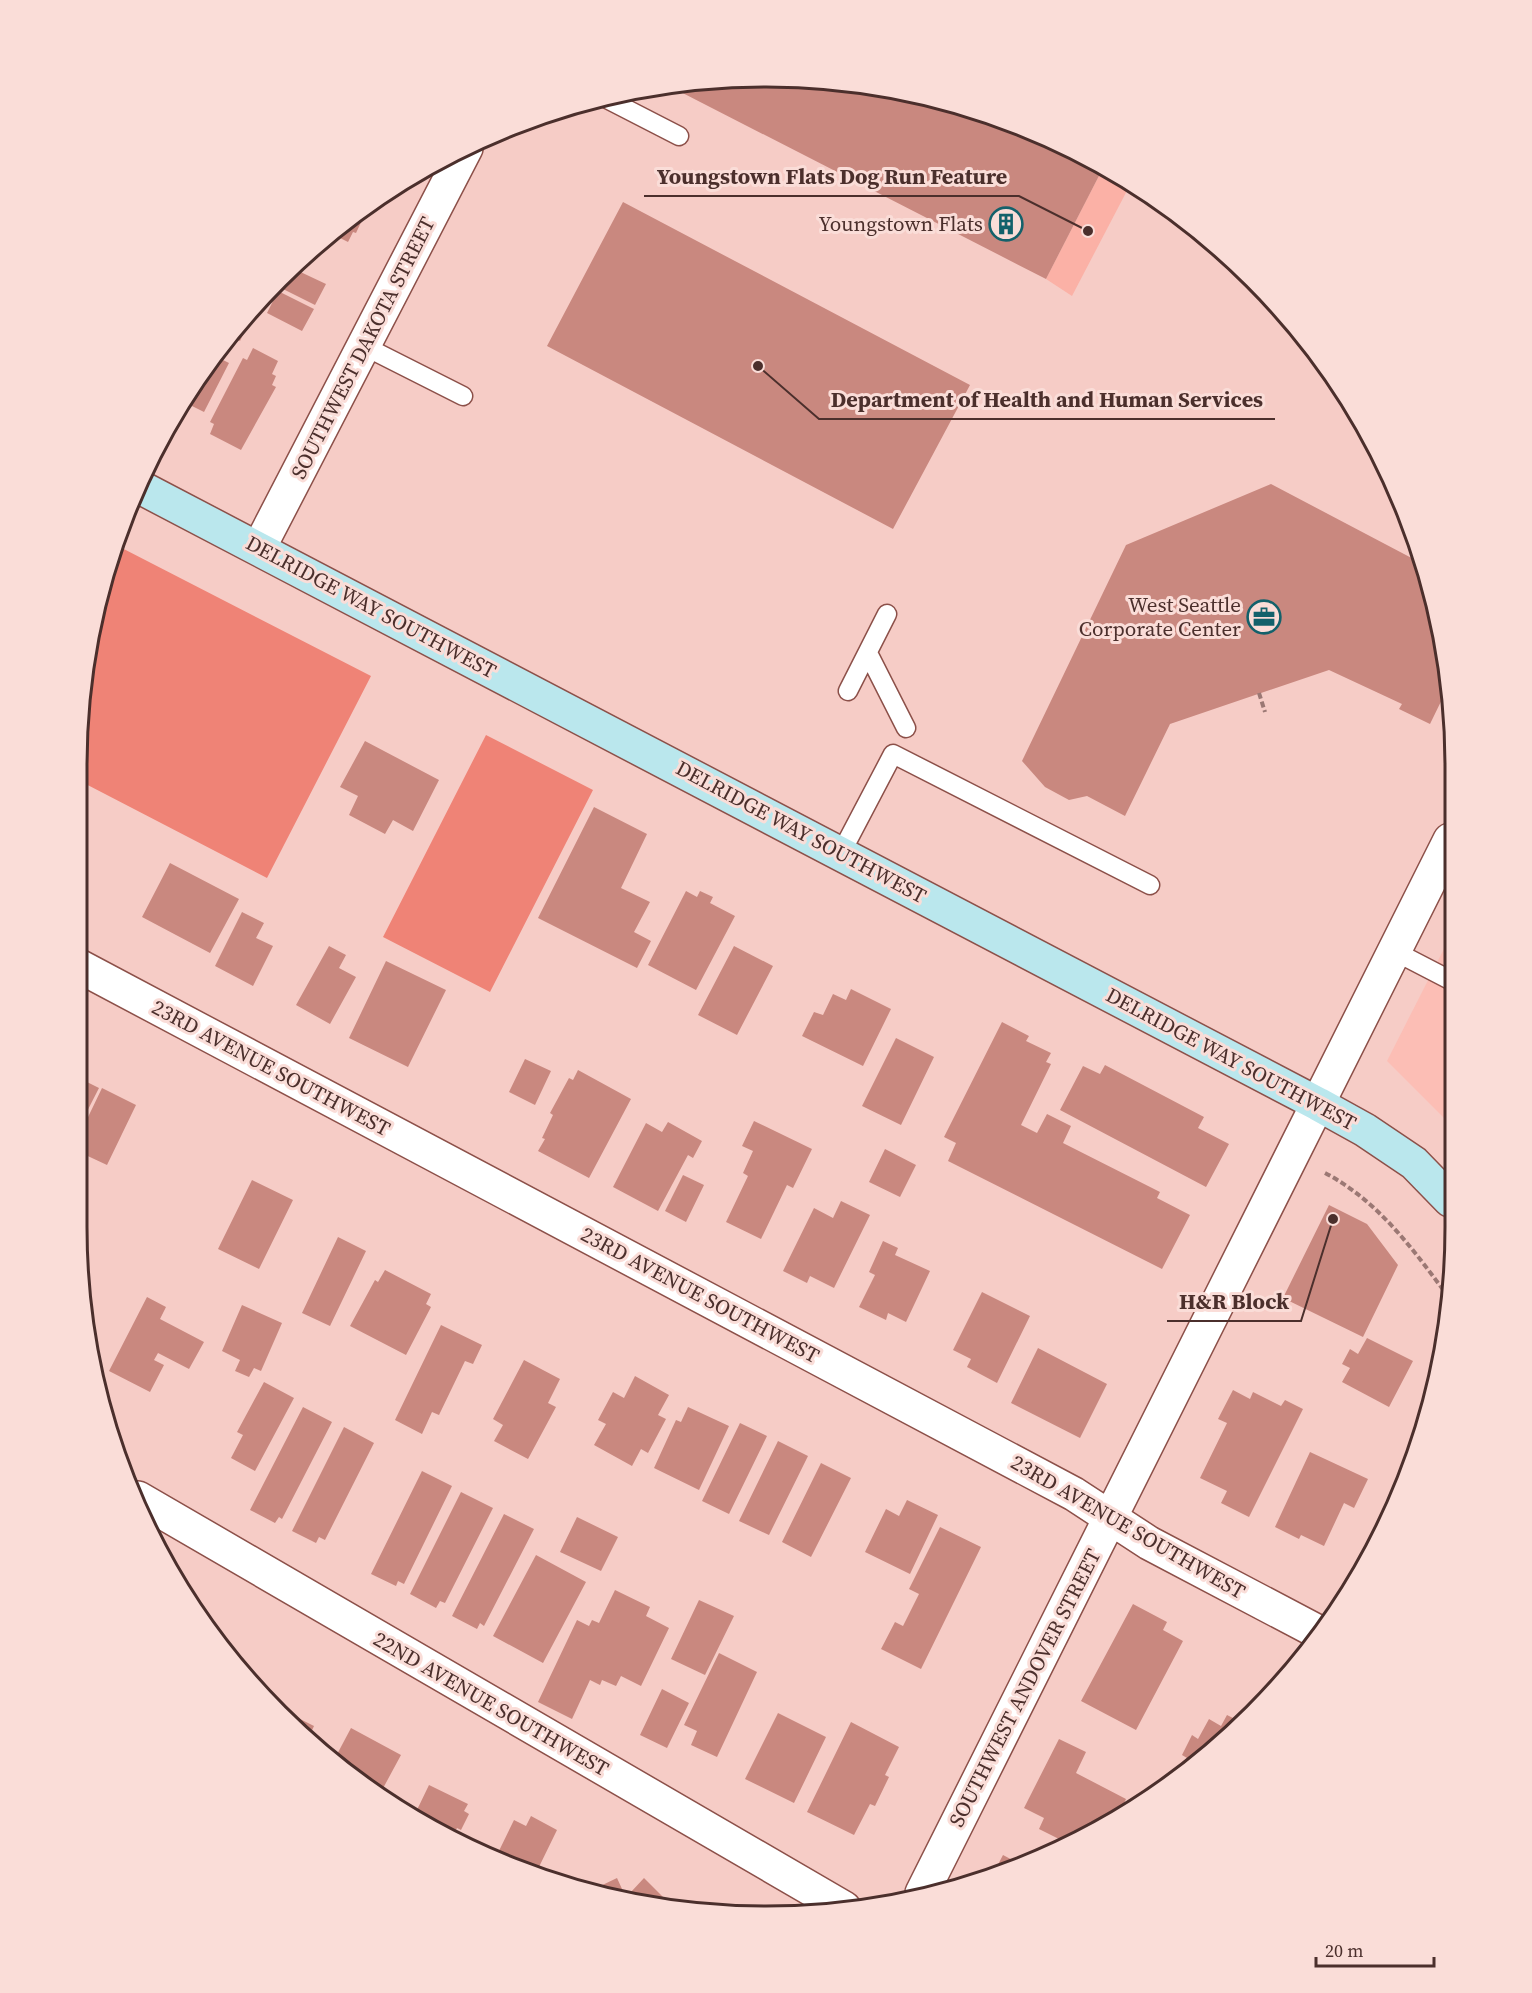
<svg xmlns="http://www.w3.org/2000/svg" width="1532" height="1993" viewBox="0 0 1532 1993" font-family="'Source Serif 4',serif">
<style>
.built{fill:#fcbeb5}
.green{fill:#fbb1a6}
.forest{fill:#ef8376}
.building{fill:#c9887f}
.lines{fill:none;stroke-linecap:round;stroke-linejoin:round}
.service-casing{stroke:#8c5049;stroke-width:21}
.minor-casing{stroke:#8c5049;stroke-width:36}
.secondary-casing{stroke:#8c5049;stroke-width:36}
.path{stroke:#9b7874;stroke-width:4;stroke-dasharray:6 3;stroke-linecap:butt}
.service{stroke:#fff;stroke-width:18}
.minor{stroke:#fff;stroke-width:33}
.secondary{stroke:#bae7ed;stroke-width:33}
.labels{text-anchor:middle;stroke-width:6;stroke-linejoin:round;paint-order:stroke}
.poi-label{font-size:21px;fill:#4b2f2c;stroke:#faddd8;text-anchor:end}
.street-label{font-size:21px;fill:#4b2f2c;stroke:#faddd8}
.rim{fill:none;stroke:#4b2f2c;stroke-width:3}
.leader{fill:none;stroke:#4b2f2c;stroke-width:2}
.callout-dot{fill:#4b2f2c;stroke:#faddd8;stroke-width:2}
.callout-label{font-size:22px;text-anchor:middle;font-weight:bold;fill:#4b2f2c;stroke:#faddd8;stroke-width:6;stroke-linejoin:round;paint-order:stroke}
</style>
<rect width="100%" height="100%" fill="#f6ccc6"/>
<path class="built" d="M1450,937V1124L1387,1061Z"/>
<path class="green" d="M1103,168L1131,183L1072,296L1046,279Z"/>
<path class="forest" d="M116,545L371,676L267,878L78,780C78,701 88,619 116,545Z
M486,735L593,790L490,992L383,937Z"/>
<path class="building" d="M766,77L900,90L1030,129L1103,168L1046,279L669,86Z
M623,202L970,385L893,529L547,346Z
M370,203L356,233L353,232L348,242L332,234Z
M292,268L326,284L315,305L281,288Z
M278,291L314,309L302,331L267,313Z
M260,299L240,341L229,335L230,334Z
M253,348L278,361L272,374L276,376L272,385L276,387L241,450L210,434L214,424L210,422L243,358L247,360Z
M213,355L229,363L204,412L184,402Z
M1271,484L1423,564L1450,676V683L1430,724L1399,709L1402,704L1329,670L1170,724L1125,816L1087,796L1069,800L1045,787L1022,761L1126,545Z
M365,741L439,780L413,831L393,820L385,834L349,815L358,796L340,787Z
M594,807L647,834L621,888L650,902L634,932L651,941L637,968L538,918Z
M170,863L239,899L210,953L142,917Z
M686,891L697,897L700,891L713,897L710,903L735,916L696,990L648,965Z
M242,912L264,923L256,938L273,946L253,986L215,966Z
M329,946L346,955L339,968L356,977L330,1024L296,1005Z
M734,946L773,966L737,1035L698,1015Z
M386,961L446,990L408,1067L349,1038Z
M851,989L891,1009L863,1066L802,1036L814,1012L823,1015L833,994L846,1000Z
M1002,1022L1029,1036L1026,1041L1051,1053L1046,1062L1051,1064L1021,1125L1037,1133L1047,1114L1071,1126L1063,1143L1160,1192L1157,1198L1190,1215L1162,1269L948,1161L956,1143L944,1137Z
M896,1038L934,1057L901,1125L862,1106Z
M525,1059L551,1071L535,1105L509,1092Z
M1105,1065L1204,1117L1198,1128L1229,1144L1206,1187L1060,1110L1083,1066L1100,1074Z
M578,1070L631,1099L589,1178L538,1151L545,1139L542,1138L553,1115L550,1113L569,1078L573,1080Z
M77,1077L99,1088L77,1131Z
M102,1088L136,1105L107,1165L77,1151V1140Z
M754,1121L812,1149L793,1188L787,1185L761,1239L726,1222L748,1176L743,1173L753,1151L742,1146Z
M668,1122L702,1141L693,1158L688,1155L658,1211L613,1187L646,1123L662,1132Z
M885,1149L916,1165L900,1197L869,1182Z
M683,1175L704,1185L686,1222L665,1211Z
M252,1180L293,1200L259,1269L218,1249Z
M841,1201L870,1215L834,1288L810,1276L807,1283L783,1271L814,1208L833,1218Z
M1329,1205L1367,1224L1398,1265L1363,1337L1283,1298Z
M338,1237L366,1251L330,1326L302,1313Z
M883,1241L898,1248L895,1255L930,1271L906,1322L888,1313L886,1320L859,1307L875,1275L869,1272Z
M385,1270L431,1294L426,1304L431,1307L406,1355L350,1326L375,1280L378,1282Z
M982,1292L1030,1316L997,1383L967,1367L971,1359L953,1350Z
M147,1297L166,1307L160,1319L204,1342L189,1369L158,1353L154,1360L164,1365L150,1392L109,1371Z
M242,1305L282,1323L261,1371L254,1368L249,1377L235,1371L240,1360L222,1351Z
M441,1325L482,1345L473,1364L465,1361L439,1415L432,1412L422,1434L395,1420Z
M1367,1338L1413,1361L1389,1407L1342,1382L1350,1368L1342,1364L1350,1349L1358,1354Z
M1038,1348L1107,1384L1080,1438L1011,1403Z
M524,1360L560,1379L548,1403L556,1407L528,1459L494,1441L503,1425L493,1419Z
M635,1376L669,1395L658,1415L666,1419L648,1453L641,1449L632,1466L594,1445L606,1424L598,1420L613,1392L624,1398Z
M264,1382L294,1398L255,1471L231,1458L243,1435L237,1432Z
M1233,1390L1250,1399L1253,1392L1281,1406L1285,1400L1303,1409L1249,1517L1221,1503L1227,1491L1200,1478L1227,1423L1218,1419Z
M303,1407L332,1422L282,1519L279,1517L275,1523L250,1510Z
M688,1407L729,1426L699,1490L654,1468L676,1420L681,1422Z
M740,1423L767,1436L729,1514L702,1501Z
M344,1427L374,1443L325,1540L319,1537L316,1543L292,1531Z
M778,1441L808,1456L769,1535L739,1521Z
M1310,1452L1368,1479L1354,1508L1344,1503L1324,1546L1301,1535L1299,1539L1275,1527Z
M821,1463L851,1478L811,1557L782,1542Z
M422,1471L452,1486L404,1584L398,1581L396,1586L371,1574Z
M461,1492L493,1508L445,1603L440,1601L436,1608L410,1594Z
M907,1500L938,1515L910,1574L865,1552L886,1509L899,1516Z
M504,1514L534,1529L484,1626L480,1623L477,1629L452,1616Z
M577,1517L618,1537L601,1571L560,1552Z
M940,1527L981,1547L921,1669L881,1649L895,1622L903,1626L919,1594L909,1589Z
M536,1555L586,1582L543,1663L493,1636Z
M615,1590L650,1607L646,1616L669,1628L641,1686L621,1676L616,1686L602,1680L600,1685L590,1680L572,1719L538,1702L577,1620L589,1626L592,1620L599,1623Z
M699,1600L734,1616L705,1675L671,1659Z
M1133,1604L1167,1622L1163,1630L1183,1641L1136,1730L1081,1701Z
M719,1653L757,1672L717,1757L691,1745L697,1731L684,1725Z
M662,1689L689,1703L667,1748L640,1735Z
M276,1707L314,1726L307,1741L276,1708Z
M778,1713L826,1737L794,1803L745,1779Z
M1227,1715L1239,1721L1180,1773L1187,1758L1182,1755L1192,1735L1198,1739L1209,1719L1221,1726Z
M851,1722L899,1747L885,1775L889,1777L875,1806L870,1804L854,1835L807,1812Z
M351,1728L401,1755L381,1792L334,1760Z
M1059,1739L1086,1752L1076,1773L1126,1799L1118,1816L1079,1835L1074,1832L1070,1839L1065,1842L1039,1829L1044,1818L1024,1808Z
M429,1785L468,1804L464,1811L469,1814L461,1830L457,1828L451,1839L415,1814Z
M531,1816L557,1830L537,1871L496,1857L514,1820L526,1826Z
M1003,1855L1020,1864L991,1878Z
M617,1878L628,1902L592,1890Z
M644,1878L668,1902L664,1905L644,1904L631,1892Z"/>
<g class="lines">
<defs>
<path id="service" d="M605,98L679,136
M364,346L463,396
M868,653L906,728
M848,691L887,614
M841,853L893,754L1150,885
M1394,951L1450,980"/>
<path id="minor" d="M259,548L466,148
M77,965L1074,1494L1149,1543L1320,1633
M138,1498L844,1908
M922,1893L1450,840"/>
<path id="secondary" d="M138,486L1318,1104L1365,1130L1414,1163L1450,1200"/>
</defs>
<use href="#service" class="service-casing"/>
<use href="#minor" class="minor-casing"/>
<use href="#secondary" class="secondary-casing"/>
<path class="path" d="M1259,693L1265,712
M1325,1173C1379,1201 1415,1252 1450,1299"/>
<use href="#service" class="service"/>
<use href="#minor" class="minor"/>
<use href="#secondary" class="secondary"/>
</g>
<defs>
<symbol id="building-ring" viewBox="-11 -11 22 22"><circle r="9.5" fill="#faddd8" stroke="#13616b" stroke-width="1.5"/><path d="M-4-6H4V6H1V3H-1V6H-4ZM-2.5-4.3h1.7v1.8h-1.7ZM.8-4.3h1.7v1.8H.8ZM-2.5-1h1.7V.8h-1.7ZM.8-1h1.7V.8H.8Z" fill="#13616b"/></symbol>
<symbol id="office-ring" viewBox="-11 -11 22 22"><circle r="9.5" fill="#faddd8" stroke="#13616b" stroke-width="1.5"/><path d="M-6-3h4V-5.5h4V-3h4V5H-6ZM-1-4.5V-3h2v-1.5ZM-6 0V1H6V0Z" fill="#13616b"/></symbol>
</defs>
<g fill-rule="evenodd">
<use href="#building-ring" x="987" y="205" width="38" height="38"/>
<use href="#office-ring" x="1245" y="598" width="38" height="38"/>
</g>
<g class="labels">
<g class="poi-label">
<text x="983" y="231">Youngstown Flats</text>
<text x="1241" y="612">West Seattle<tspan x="1241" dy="24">Corporate Center</tspan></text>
</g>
<g class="street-label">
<text transform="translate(363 348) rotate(-63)" y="7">SOUTHWEST DAKOTA STREET</text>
<text transform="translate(371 607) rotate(28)" y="7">DELRIDGE WAY SOUTHWEST</text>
<text transform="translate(801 832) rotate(28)" y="7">DELRIDGE WAY SOUTHWEST</text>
<text transform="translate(1231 1059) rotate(28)" y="7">DELRIDGE WAY SOUTHWEST</text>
<text transform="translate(271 1068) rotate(28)" y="7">23RD AVENUE SOUTHWEST</text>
<text transform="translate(700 1295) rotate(28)" y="7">23RD AVENUE SOUTHWEST</text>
<text transform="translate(1128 1527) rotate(30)" y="7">23RD AVENUE SOUTHWEST</text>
<text transform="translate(1025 1688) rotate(-63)" y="7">SOUTHWEST ANDOVER STREET</text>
<text transform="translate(491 1704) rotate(30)" y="7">22ND AVENUE SOUTHWEST</text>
</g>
</g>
<path d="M0 0H1532V1993H0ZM766 87H766A679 679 0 0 1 1445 766V1227A679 679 0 0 1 766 1906H766A679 679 0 0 1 87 1227V766A679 679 0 0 1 766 87Z" fill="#faddd8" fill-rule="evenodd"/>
<path class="rim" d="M766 87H766A679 679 0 0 1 1445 766V1227A679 679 0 0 1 766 1906H766A679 679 0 0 1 87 1227V766A679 679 0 0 1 766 87Z"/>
<path class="leader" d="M1088 231L1019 196H644M758 366L819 419H1275M1333 1219L1301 1321H1167"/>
<g class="callout-dot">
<circle cx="1088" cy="231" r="6"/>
<circle cx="758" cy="366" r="6"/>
<circle cx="1333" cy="1219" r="6"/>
</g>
<g class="callout-label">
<text x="832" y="184">Youngstown Flats Dog Run Feature</text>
<text x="1047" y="407">Department of Health and Human Services</text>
<text x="1234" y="1309">H&amp;R Block</text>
</g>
<path d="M1316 1957v9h118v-9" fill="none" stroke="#4b2f2c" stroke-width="3"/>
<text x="1325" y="1957" font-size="18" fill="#4b2f2c" stroke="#faddd8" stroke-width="4.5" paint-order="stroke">20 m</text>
</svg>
